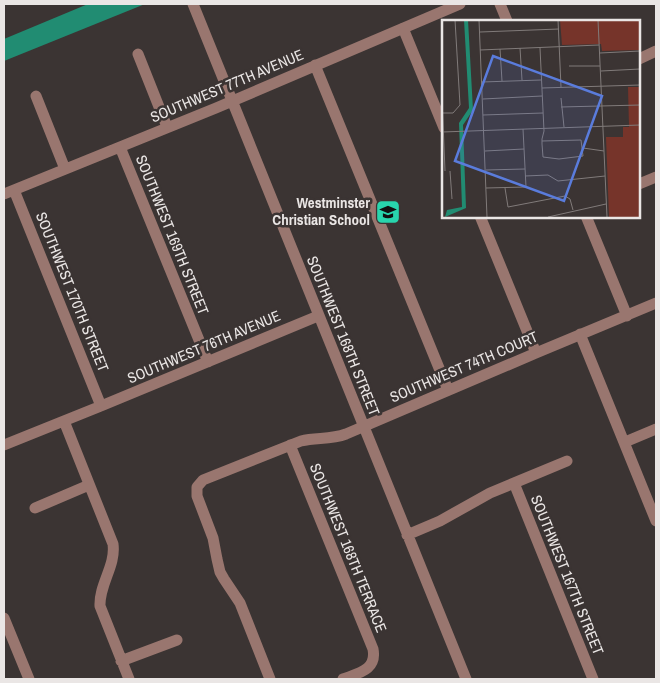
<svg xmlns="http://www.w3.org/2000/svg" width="660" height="683" viewBox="0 0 660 683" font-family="'Archivo Narrow',sans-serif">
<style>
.water{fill:#218c72}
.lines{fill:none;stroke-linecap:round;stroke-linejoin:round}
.minor{stroke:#99766f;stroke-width:11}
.labels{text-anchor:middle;stroke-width:5;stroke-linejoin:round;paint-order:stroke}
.street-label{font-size:15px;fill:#eae6e5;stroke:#3b3433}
.poi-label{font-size:15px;font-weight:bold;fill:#eae6e5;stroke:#3b3433;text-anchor:end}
.inset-road{fill:none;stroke:#817b7a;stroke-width:1}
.view{fill:#5a7cdc;fill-opacity:0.15;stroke:#5a7cdc;stroke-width:2.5}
.inset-edge{fill:none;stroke:#eae6e5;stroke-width:2.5}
</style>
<rect width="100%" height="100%" fill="#3b3433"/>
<path class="water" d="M88,4H145L4,61V39Z"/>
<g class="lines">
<path class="minor" d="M193,4L466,679
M500,4L507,21
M403,28L444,128
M138,54L167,127
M639,59L656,51
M315,65L448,390
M36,96L65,169
M120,147L208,362
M639,184L656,177
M14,190L101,406
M4,194L216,108L460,4
M480,216L536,353
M586,216L627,316
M580,334L656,521
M64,421L113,544C116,566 99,584 100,606L129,679
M625,442L656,429
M4,445L101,406L318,316
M290,445L373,649C377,670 359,673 343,679
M514,483L593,679
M35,508L89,485
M407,535L440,521L490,493L567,461
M4,618L29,679
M121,661L177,640
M270,679L240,603L224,579L220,572L217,559L213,538L197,496V487L203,480L301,441C316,437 330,440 346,434L536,353L656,303"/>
</g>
<defs>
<symbol id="school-square" viewBox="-11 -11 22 22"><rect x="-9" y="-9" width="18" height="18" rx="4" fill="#28d5ad" stroke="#3b3433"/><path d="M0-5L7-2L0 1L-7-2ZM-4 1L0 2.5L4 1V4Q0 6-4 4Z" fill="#111"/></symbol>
</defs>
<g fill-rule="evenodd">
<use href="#school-square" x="374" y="198" width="28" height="28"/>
</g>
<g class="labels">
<g class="street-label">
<text transform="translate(227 86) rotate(-23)" y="5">SOUTHWEST 77TH AVENUE</text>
<text transform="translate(172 235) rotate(68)" y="5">SOUTHWEST 169TH STREET</text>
<text transform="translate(72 292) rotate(68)" y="5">SOUTHWEST 170TH STREET</text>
<text transform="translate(343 336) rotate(68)" y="5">SOUTHWEST 168TH STREET</text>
<text transform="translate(204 347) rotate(-23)" y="5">SOUTHWEST 76TH AVENUE</text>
<text transform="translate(464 367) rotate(-23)" y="5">SOUTHWEST 74TH COURT</text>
<text transform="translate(348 548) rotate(68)" y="5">SOUTHWEST 168TH TERRACE</text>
<text transform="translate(567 575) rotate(68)" y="5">SOUTHWEST 167TH STREET</text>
</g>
<g class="poi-label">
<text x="370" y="208">Westminster<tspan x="370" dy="17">Christian School</tspan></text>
</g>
</g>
<g transform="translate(442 20)">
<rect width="198" height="198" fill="#3b3433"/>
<path d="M118,0H197V30L160,31L159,24L120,25ZM186,67H197V197H167L164,117H181V107H187Z" fill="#76342a"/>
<path d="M22,0H26L31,90L21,105L24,188L3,197L5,190L20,187L17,103L27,88Z" fill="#218c72"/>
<path class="inset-road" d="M37,0L45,197M116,0L119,67M156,0L165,197M38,12L117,9M78,28L80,60M98,28L102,111L100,119V124L101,137L117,139L141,136L139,120L100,121M58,29L60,61M38,30L157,25M158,33L198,31M127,46H158M159,51L198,49M40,62L99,60M100,68L198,65M0,78L3,151M119,78L122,107M41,79L100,76M119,87L198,85M1,93H11L18,85L13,0M41,95L101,93M0,112L198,105M141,128L162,131M43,131L82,129M44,150L83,149M8,151L10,179M83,156L106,155L116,161L163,156M44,168L84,167L81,109M63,168L66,187L123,176L128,179L131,190M106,197L164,184"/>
<path class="view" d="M51,36L160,76L122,181L13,141Z"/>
<rect width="198" height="198" class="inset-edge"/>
</g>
<rect width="660" height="683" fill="none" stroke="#eae6e5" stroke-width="10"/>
</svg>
